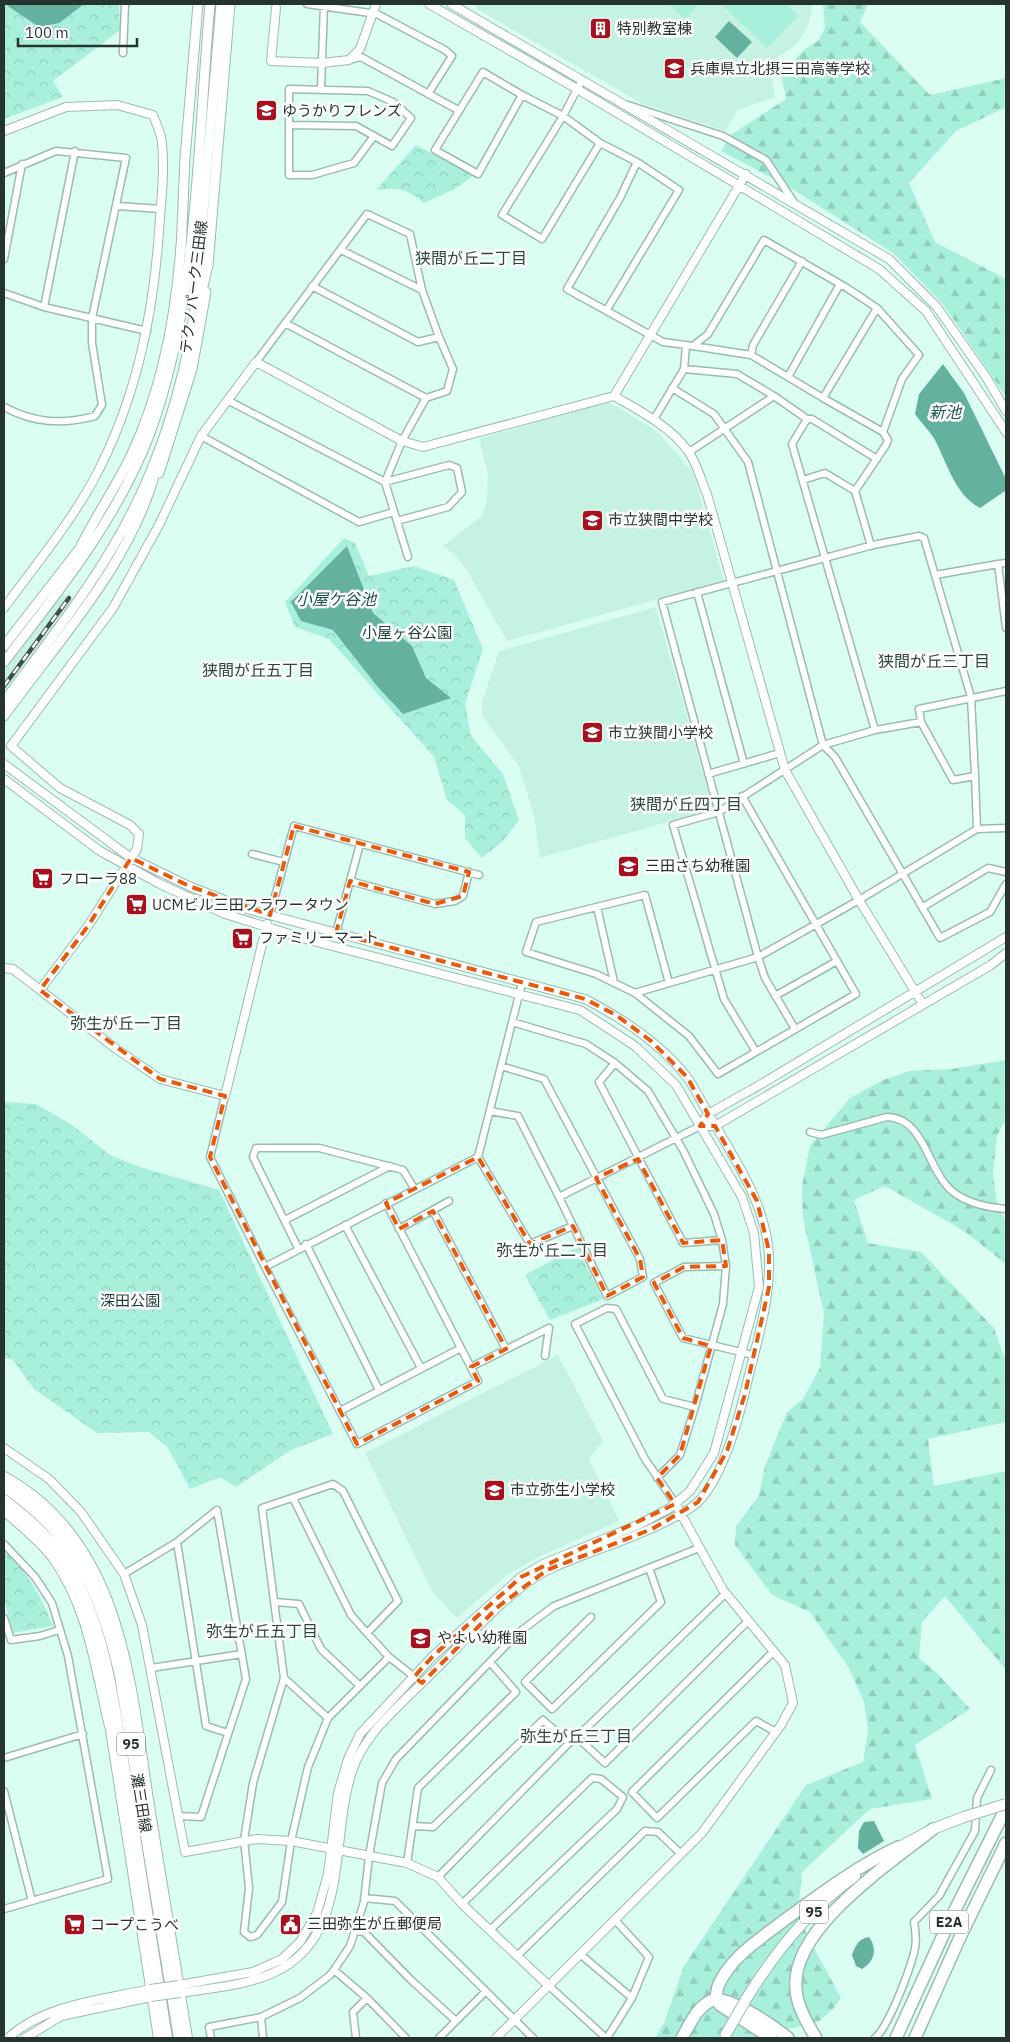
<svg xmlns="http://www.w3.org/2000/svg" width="1010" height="2042" viewBox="0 0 1010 2042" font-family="'IBM Plex Sans','Noto Sans JP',sans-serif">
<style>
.built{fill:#c6f2e4}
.forest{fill:url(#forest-firs)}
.park{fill:url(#park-crowns)}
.garden{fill:#a9f0dc}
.water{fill:#64b29e}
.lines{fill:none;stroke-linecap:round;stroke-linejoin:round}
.minor-casing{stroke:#9abbb1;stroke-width:9}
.tertiary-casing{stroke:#9abbb1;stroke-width:10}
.secondary-casing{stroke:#9abbb1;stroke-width:11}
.primary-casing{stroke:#9abbb1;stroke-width:12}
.motorway-casing{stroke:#9abbb1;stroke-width:14}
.minor{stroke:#fff;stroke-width:6}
.tertiary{stroke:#fff;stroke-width:8}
.secondary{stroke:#fff;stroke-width:9}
.primary{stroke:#fff;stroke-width:10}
.motorway{stroke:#fff;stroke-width:11}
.rail-casing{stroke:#3f504b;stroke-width:4.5}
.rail{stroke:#fff;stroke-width:2.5;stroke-dasharray:8;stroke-linecap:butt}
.tertiary-bridge-casing{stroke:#9abbb1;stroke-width:10;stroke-linecap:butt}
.primary-bridge-casing{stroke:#9abbb1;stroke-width:12;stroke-linecap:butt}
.tertiary-bridge{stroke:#fff;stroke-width:8}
.primary-bridge{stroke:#fff;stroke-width:10}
.marked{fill:none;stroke:#e8590c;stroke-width:4;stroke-dasharray:10 6;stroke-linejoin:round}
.labels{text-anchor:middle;stroke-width:5;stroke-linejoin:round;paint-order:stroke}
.shield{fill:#fff;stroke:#67716e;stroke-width:1}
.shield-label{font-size:14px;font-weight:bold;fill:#263430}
.poi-label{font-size:15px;fill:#263430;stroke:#fff;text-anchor:start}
.street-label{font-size:15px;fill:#263430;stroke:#fff}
.park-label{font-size:15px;fill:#183d34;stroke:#fff}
.neighbourhood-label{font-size:16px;fill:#2b4941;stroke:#fff}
.water-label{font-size:16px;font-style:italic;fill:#175749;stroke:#fff}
</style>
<defs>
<pattern id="forest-firs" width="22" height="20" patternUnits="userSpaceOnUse" patternTransform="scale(1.25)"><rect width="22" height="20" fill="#a9f0dc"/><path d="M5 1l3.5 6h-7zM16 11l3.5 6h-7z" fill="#91cebd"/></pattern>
<pattern id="park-crowns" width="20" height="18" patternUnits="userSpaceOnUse" patternTransform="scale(1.25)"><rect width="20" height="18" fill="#a9f0dc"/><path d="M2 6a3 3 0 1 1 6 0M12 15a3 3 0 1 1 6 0" fill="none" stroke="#91cebd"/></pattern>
</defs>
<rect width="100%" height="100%" fill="#dbfef3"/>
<path class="built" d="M477,4H813L808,26L797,44L775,59L770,66L775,97L738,110L725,131L643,104L475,8Z
M606,402L618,407L659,433L694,474L724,581L507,641L466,569L455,555L443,546L482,516L487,500L488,475L479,439Z
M62,593L73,600L4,692V670Z
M656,607L712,805L710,810L540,858L534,815L518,765L483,717L482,702L499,651Z
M558,1355L603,1441L589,1459L619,1521L536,1558L506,1576L457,1618L433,1593L365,1453Z"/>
<path class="forest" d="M823,4H868L860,22L930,95L1006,78V107L956,131L909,183L935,242L1006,279V397L943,304L893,253L789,187L721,151L732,134L786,99L781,75L805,49L818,41L825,28Z
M1006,1060V1119L997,1136L993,1173L997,1205L1006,1221V1264L964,1231L885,1186L854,1200L868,1243L921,1252L994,1328L1006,1362V1422L928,1439L934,1486L1006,1471V1670L945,1596L922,1622L919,1658L937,1673L970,1709L915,1745L932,1799L870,1809L802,1872L799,1904L806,1933L841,1998L833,2009L819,2021L754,2038H655L664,2023L684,1966L806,1785L863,1762L868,1731L864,1702L849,1668L810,1612L772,1595L735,1545L736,1526L759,1496L765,1466L787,1412L803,1399L820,1368L824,1314L803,1218L802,1186L810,1146L850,1098L881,1081L909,1071L952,1069Z"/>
<path class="park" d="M4,4H119L120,30L53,81L63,97L4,119Z
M416,145L474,175L455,189L424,203C405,188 400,188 376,190Z
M344,538L355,543L369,576L414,566L454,580L483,649L465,704L471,736L503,774L519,820L504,840L482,858L465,838V815L447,800L434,757L329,639L295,627L285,602Z
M4,1102L36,1104L72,1125L110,1155L137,1166L219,1190L333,1434L291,1450L236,1487L220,1477L190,1489L168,1448L149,1432L97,1433L34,1389L12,1359L4,1358Z
M577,1247L603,1299L550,1320L525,1275Z
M4,1550C27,1570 42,1598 53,1626L13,1633L4,1600Z"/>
<path class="garden" d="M669,4H699L685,19Z
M721,4H791L789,6L798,16L767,48Z"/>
<path class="water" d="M5,4H84L59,23L39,27Z
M729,21L752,42L737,58L715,37Z
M943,364L964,393L1006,479L1005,491L980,508C955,495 947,463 935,440C930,431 921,423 915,414L919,394Z
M347,546L373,613L412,646L426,678L451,698L403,714L377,686L333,630L301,621L291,602Z
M874,1821L884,1841L863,1854L858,1848L859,1831L864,1822Z
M869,1937C878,1949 874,1962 862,1969L856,1966L852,1955C856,1945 858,1939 869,1937Z"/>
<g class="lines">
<defs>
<path id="minor" d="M307,4L377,14L445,50L452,56L428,94
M123,53L125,4
M349,60L361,57L458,110
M483,72L522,95L478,174L435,150Z
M582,80L563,116L502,215L542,239L600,143
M321,88L324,5
M522,95L563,116L600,143L637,162L679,190L606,311
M628,105L723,136L766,160L795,204
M289,125L356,126L392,146L411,118L393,102L368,91L289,89V175H312L354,163L374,136
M637,162L620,198L567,289L663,342L693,346L708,334L764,240L847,288L877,308
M4,173L56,151L126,158L92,318V343L102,405L95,416C62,425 34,423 4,407
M117,206L161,209
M341,250L422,290
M4,259L22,164
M802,261L753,345L751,355L788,377L840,284
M312,286L418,342L439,337
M4,293L44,307L147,331
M44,307L75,151
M877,308L919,355L902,379L883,432L823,398Z
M285,323L426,398
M693,346L751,355
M256,362L367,214L410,234L422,290L439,337L453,369L447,391L426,398L402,441L385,482L408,557
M684,369L737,374L774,396
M788,377L823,398
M672,388L714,414L748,462L823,745L719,812L673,825L724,999L756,1052
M229,401L385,482L449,465L457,468L462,492L448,507L397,521
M654,419L684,369L686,346
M807,419H812L877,459
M201,436L359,522L394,512
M689,452L774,396L807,419L792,444L875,730
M803,480L825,473L855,491L871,546
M855,491L886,445L888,440L883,432
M1006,563L998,564L1006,628
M935,575L998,564
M697,592L744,764
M921,722L919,709L1006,691
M708,774L780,753
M977,829L975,776L953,780L921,722L875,730L823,745L835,757L940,938L990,912L1006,884
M252,854L284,862
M350,881L435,904L455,901L463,896L469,872
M597,907L614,982
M923,907L988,868L1006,872
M270,915L294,826L479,875
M336,933L360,844
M669,983L645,895L536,922L526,952L596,974L635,993L758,957L859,900L977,829L1006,828
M635,993L689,1036L718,1074L856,994L742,796
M775,996L837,961
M512,1022L586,1044L615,1063L648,1091L683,1150L714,1214L722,1240L726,1266L723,1304L695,1407L680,1455L657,1478
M795,1029L765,978L758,957L662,602L873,545L919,536L924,538L971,697L975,776
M615,1063L599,1082L683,1243L722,1240
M501,1066L544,1079L640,1259L643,1277L607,1296L559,1197
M225,1096L210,1157L265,1267L478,1157L522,983
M490,1111L518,1116L559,1197L700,1126
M810,1132L821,1135L887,1117C925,1118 927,1170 952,1191C966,1203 989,1208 1006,1209
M478,1157L530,1244L573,1226
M433,1211L506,1349
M285,1220L390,1166
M345,1225L421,1368
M399,1229L449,1201
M306,1244L379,1390
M298,1248L253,1157L256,1148H319L403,1170L414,1188
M726,1266L684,1267L654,1283L683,1338L753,1355
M265,1267L357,1444L478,1381L386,1203
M545,1356L549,1328
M471,1367L549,1328
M340,1411L461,1348
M293,1498L351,1615L367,1633L398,1601L343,1491L333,1484L262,1508L284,1678L253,1783L244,1840L249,1888L244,1932L250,1937L257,1935L282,1902L291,1841L308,1767L328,1718L389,1657
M675,1503L645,1459L575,1324L607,1308L616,1309L663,1399L695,1407
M177,1542L206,1726L228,1733
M4,1544L35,1577L52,1603L68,1656L108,1879L4,1909
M124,1574L177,1542L217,1510L246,1679L201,1817L178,1816
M726,1593L577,1737L605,1763L748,1621
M275,1602L299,1604L321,1649L360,1686
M591,1617L525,1682L552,1709L661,1602L649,1568
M4,1618L11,1640L40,1636L59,1630
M367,1633L389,1657L422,1683
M774,1651L632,1792L657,1818L756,1721L776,1732
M151,1668L242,1654
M284,1678L328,1718
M4,1758L83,1734
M4,1791L32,1901
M414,1826L433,1827L543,1720L569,1743L438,1877
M407,1863L418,1788L516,1692L490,1662
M364,1898L395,1901L533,2038
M462,1904L592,1778L601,1779L623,1797L617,1809L490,1930
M355,1931L364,1932L410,1979L456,2021
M580,1954L632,1998
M517,1956L645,1831L658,1832L681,1854
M334,1970L367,1998L406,2038
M548,1985L606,2038
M261,2017L263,2038
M211,2038L209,2027L261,2017L300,1998L329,1976L334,1970L350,1946L364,1902L369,1856L382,1783L396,1759L518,1633L554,1606L699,1548
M356,2038L353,2012L367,1998
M439,2038L485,1992
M607,2038L632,1998L649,1957L615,1920
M875,2038C889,2026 909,1972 914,1953C917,1943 916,1933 914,1922L939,1896L975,1831L977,1798L991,1770"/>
<path id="tertiary" d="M429,4L577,89L879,269L926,311L1006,432
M451,4L889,259L937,307L986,377L1006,411
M276,8L271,61L322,63L349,60L360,49L376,4
M4,131L66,107L117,105L153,115C156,124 162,134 162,144C165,172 161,203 159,231C153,319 135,403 93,481C68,526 34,567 4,608
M614,396L746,174
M4,764L131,858L189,886L247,909L585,999C622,1018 660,1043 687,1077C696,1090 703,1105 711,1118C736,1161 766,1205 769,1255C771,1299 757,1341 747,1383C739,1418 724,1476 698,1502C691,1509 679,1515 669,1520C631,1540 589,1551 550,1569C514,1586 475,1630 447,1658C425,1681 401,1702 379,1726C370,1736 359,1753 354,1766C328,1833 354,1937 273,1973C244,1986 211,1988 180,1993
M4,779L100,851L158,883L225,914L309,940L580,1010L635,1046L676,1085L742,1197L754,1233L759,1287L714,1453L690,1491L670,1508L640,1524L543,1564L521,1577L433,1656L360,1734L348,1759L338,1793L328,1874L317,1913L300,1942L282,1959L253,1972L179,1985
M4,968L13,969L115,1048L160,1079L225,1096L267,924
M40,990L88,926L137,849L139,834L130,825L60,788L11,746L113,608L159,525L201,436L256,362L402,441L423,447L614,396C640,411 670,426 688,451C697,463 701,481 707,494L785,770L859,900L922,1003
M700,1126L708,1114L763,1083L1006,937
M700,1126H715L991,965L1006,953
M4,1448L49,1479L81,1512L124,1574L142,1625L185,1852L257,1839L291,1841L407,1863L438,1877L462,1904L548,1985
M8,2038C45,2004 102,2000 150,1989
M25,2038L61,2016L151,1997
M496,2038L702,1833L781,1725L793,1703L785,1665L723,1590L675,1503"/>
<path id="secondary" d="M181,251L185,158L198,4
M200,299L208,265L230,4
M159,473L192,369L206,292
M81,546C96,516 116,487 131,456C162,390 176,317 181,245
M4,646L84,543
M4,662C59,591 118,518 150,433C199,298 197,146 210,4
M4,702C41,651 81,601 113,547C156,475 184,390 195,308L221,4
M4,716C60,638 134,560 157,465"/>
<path id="primary" d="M4,1477C124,1543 130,1687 149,1806C162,1884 175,1961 187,2038
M4,1487C75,1534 102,1595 120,1676L179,2038
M4,1500C31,1520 57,1543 73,1573C109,1639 116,1719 128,1792C141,1874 154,1956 167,2038
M4,1510C21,1525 39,1539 53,1557C89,1606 96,1669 110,1726
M111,1730L159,2038
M892,1851L933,1829L964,1817
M748,1996C776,1951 812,1907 855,1876"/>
<path id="motorway" d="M682,2038C690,2024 697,2006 713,2000C729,1995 776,2028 788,2038
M771,2038L720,2005C716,1998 715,1992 719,1984C731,1957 760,1939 782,1922C820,1894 856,1867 898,1847
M816,2038C807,2023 797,2006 796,1989C790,1928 891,1863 933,1829
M896,2038L951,1918L1006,1808
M915,2038L961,1935L1006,1843"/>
</defs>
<use href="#minor" class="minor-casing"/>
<use href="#tertiary" class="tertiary-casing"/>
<use href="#secondary" class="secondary-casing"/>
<use href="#primary" class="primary-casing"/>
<use href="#motorway" class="motorway-casing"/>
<use href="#minor" class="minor"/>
<use href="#tertiary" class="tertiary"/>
<use href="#secondary" class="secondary"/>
<use href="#primary" class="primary"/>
<use href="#motorway" class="motorway"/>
<defs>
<path id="rail" d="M4,686L69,598"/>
</defs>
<use href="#rail" class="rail-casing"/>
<use href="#rail" class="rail"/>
<defs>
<path id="tertiary-bridge" d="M150,1989L179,1985
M151,1997L180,1993"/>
<path id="primary-bridge" d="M964,1817L1006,1804
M726,2034L748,1996"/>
</defs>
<use href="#tertiary-bridge" class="tertiary-bridge-casing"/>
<use href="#primary-bridge" class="primary-bridge-casing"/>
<use href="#tertiary-bridge" class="tertiary-bridge"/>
<use href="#primary-bridge" class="primary-bridge"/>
</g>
<path class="marked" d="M294,826L469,872L463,896L435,904L350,881L336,933L585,999L616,1015L651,1041L687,1077L708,1114L700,1126H715L757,1201L769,1251V1287L745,1394L727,1451L698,1502L652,1529L547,1570L499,1606L422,1683L414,1677L433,1656L521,1577L675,1504L657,1478L680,1455L711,1346L683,1338L654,1283L684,1267L726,1266L722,1240L683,1243L638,1159L596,1178L640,1259L643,1277L607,1296L573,1226L530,1244L478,1157L386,1203L399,1229L433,1211L506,1349L471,1367L478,1381L357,1444L210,1157L225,1096L160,1079L40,990L88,926L131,858L189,886L270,915Z"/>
<defs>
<symbol id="building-square" viewBox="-11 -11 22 22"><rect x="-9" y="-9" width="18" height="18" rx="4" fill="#a7101f" stroke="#fff"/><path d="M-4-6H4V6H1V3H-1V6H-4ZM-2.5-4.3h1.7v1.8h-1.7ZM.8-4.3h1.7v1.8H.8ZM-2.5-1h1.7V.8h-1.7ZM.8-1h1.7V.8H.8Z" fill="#fff"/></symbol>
<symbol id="school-square" viewBox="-11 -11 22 22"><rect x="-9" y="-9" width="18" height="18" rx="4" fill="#a7101f" stroke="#fff"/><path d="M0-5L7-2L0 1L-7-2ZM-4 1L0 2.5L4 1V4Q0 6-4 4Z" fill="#fff"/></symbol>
<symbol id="supermarket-square" viewBox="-11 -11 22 22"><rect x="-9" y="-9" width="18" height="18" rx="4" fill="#a7101f" stroke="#fff"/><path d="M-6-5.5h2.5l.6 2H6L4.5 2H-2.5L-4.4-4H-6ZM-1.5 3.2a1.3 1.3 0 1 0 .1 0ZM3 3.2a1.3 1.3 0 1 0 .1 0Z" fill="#fff"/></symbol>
<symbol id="civic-square" viewBox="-11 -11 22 22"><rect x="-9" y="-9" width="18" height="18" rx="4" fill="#a7101f" stroke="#fff"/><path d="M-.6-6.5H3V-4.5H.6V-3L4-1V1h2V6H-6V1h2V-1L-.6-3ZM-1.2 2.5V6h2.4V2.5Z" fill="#fff"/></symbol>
</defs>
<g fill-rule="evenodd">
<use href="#building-square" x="588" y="16" width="25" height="25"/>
<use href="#school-square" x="662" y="56" width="25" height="25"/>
<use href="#school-square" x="254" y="98" width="25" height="25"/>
<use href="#school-square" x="580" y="508" width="25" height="25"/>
<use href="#school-square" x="580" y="720" width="25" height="25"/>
<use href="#school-square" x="616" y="854" width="25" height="25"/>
<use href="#supermarket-square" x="30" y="866" width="25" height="25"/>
<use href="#supermarket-square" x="124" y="892" width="25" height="25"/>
<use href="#supermarket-square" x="230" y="926" width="25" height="25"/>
<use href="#school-square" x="482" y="1478" width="25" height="25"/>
<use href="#school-square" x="408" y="1626" width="25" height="25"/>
<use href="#civic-square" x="278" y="1912" width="25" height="25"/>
<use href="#supermarket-square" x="62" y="1912" width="25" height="25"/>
</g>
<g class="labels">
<g class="shield">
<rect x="117" y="1732.5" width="28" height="23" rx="4"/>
<rect x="800" y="1900.5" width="28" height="23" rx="4"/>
<rect x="930" y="1910.5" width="38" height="23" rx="4"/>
</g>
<g class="shield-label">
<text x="131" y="1749">95</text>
<text x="814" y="1917">95</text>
<text x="949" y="1927">E2A</text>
</g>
<g class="poi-label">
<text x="617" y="34">特別教室棟</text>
<text x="690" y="74">兵庫県立北摂三田高等学校</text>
<text x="282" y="116">ゆうかりフレンズ</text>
<text x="608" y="525">市立狭間中学校</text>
<text x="608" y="738">市立狭間小学校</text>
<text x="645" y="871">三田さち幼稚園</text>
<text x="59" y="884">フローラ88</text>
<text x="152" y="910">UCMビル三田フラワータウン</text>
<text x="259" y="943">ファミリーマート</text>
<text x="510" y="1495">市立弥生小学校</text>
<text x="437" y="1643">やよい幼稚園</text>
<text x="307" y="1929">三田弥生が丘郵便局</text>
<text x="90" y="1930">コープこうべ</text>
</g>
<g class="street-label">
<text transform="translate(194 287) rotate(-83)" y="5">テクノパーク三田線</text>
<text transform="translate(141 1803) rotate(81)" y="5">灘三田線</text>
</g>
<g class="park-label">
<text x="407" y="638">小屋ヶ谷公園</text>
<text x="130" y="1306">深田公園</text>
</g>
<g class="neighbourhood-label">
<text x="471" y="264">狭間が丘二丁目</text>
<text x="934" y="667">狭間が丘三丁目</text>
<text x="258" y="676">狭間が丘五丁目</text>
<text x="686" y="810">狭間が丘四丁目</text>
<text x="126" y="1029">弥生が丘一丁目</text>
<text x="552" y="1256">弥生が丘二丁目</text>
<text x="262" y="1637">弥生が丘五丁目</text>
<text x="576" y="1742">弥生が丘三丁目</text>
</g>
<g class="water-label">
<text x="945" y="418">新池</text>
<text x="336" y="605">小屋ケ谷池</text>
</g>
</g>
<rect width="1010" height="2042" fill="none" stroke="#263430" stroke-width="10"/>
<path d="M18 38v8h119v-8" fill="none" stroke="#263430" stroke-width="2.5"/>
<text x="25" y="38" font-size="15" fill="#263430" stroke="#ffffff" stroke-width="4" paint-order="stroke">100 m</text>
</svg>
